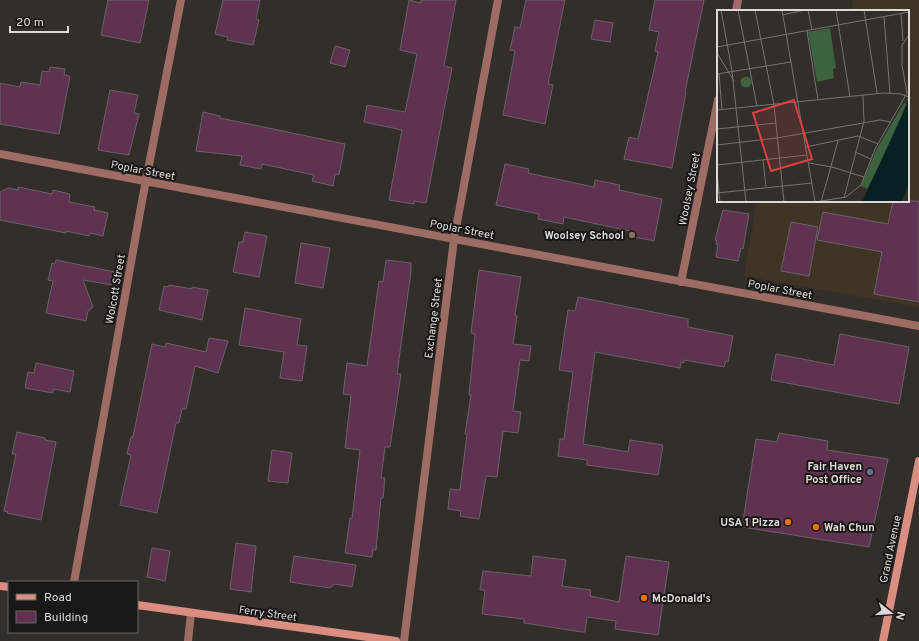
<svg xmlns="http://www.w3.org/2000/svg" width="919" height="641" viewBox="0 0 919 641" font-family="Overpass,sans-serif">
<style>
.commercial{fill:#403525}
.building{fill:#603252;stroke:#686266}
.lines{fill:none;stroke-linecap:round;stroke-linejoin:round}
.minor{stroke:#9d6d65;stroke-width:8}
.secondary{stroke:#da8e82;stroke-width:8}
.education-dot{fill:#8d6e63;stroke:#1a1715;stroke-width:1.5}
.service-dot{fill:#5c6f8a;stroke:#1a1715;stroke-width:1.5}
.food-dot{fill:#e8710a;stroke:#1a1715;stroke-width:1.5}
.labels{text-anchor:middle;stroke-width:4;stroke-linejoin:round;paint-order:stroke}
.street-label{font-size:11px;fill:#ddd9d7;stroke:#1a1715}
.poi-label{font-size:11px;font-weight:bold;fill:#ddd9d7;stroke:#1a1715;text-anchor:end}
.inset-road{fill:none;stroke:#787270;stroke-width:1}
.view{fill:#d74342;fill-opacity:0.15;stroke:#d74342;stroke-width:2}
.inset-edge{fill:none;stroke:#ddd9d7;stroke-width:2}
</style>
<rect width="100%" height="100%" fill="#342e2b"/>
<path class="commercial" d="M853,0H919V307L744,276L757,201H908V11H851Z"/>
<path class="building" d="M108,0H149L140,43L101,35Z
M223,0H260L256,19L259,20L253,45L227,40L228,37L215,34Z
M409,0L421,3V0H456L444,66L452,68L426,203L414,201V204L389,200L402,130L364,122L367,105L405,112L417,54L400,50Z
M526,0H565L548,84L553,85L545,124L503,115L515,51L510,50L515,27L520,28Z
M655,0H704L685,92H686L672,168L624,159L629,137L638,139L658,52L655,51L659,32L649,30Z
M595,20L613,23L610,42L591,39Z
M335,46L350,50L345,67L330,63Z
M50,67L65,69L64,75L70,76L59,134L0,124V83L20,87L21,82L40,85L42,71L49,72Z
M110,90L138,95L134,113L139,114L129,155L98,150Z
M203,112L220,116V118L345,144L339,175L335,174L333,186L312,181L314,175L262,164L261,169L240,165L242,156L196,151Z
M505,164L529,169L528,173L594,187L595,180L620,185L619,190L662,199L654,241L629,236L630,231L564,217L563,224L538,219L539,214L496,205Z
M18,187L52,194L53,190L70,194L69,202L95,207L94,210L108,213L103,236L90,233L89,236L66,231V233L0,220V192L8,188L18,190Z
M893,201H919V302L874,294L882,252L817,240L823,212L888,224Z
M723,210L749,214L743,249L741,248L738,261L716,257L718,244H716L717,241L715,240Z
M791,222L818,227L809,276L781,271Z
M245,232L267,236L259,277L233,272L239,242H243Z
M301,243L330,248L323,288L295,283Z
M56,260L120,273L118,286L83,280L93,307L88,311L86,321L46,313L53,281L48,280L52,263L55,264Z
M386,260L411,263V271L397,374H401L390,447H385L381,478H385L383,498H381L376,550L373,549L372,557L345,553L350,518L352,519L360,450L345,448L351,395L343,394L347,363L367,366L379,281L383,282Z
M479,270L521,277L515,315L517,316L513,344L531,346L529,361L520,360L513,411L521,412L518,433L503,431L497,477L486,476L479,519L460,516L461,511L448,509L450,489L460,490L467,434H465L471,395H469L475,334L471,333Z
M169,285L192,289V287L208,290L202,320L159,310L164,286L168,287Z
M578,297L688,319V327L733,336L728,362L726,361L724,367L684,360V363L681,362L680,368L595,352L583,444L628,452L630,440L663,445L658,475L587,465V460L558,456L560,439H564L573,372L559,370L568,310L575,311Z
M245,308L301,319L297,345L307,346L302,381L280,378L284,352L239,345Z
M840,334L909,347L899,404L771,380L776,354L834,365Z
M209,338L228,341L218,373L195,366L186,409H182L179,423H176L157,513L120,505L131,455L127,454L131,437H133L152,344L165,347L166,343L206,352Z
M36,363L74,371L70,392L53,389V393L25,388L28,372L34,373Z
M17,432L45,438V440L56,442L41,520L7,513L8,512L4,511L16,454H12Z
M779,433L828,441L827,450L888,459L869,547L742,527L756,439L777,442Z
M272,450L292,453L288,483L268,481Z
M236,543L256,546L251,592L230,589Z
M152,548L170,551L165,581L147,577Z
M294,556L356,565L352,587L335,584L330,588L290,582Z
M533,556L566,560L562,586L591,590L590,596L619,602L626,556L669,562L658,635L615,629L616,621L587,617L585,632H582L524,623V619L482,614L485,590H480L483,571L531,576Z"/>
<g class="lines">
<path class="minor" d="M736,11L738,0
M0,154L919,326
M681,282L718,100
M74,582L142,201L181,0
M188,641L191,613
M404,641L454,239L498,0"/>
<path class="secondary" d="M0,586L9,587
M137,605L396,641
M883,641L919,461"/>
</g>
<circle class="education-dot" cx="632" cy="235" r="4"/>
<circle class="service-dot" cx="870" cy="472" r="4"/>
<g class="food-dot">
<circle cx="788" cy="522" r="4"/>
<circle cx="816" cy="527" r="4"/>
<circle cx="644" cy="598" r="4"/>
</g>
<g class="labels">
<g class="street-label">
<text transform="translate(143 170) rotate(11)" y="4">Poplar Street</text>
<text transform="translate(689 189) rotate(-79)" y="4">Woolsey Street</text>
<text transform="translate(462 229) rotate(11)" y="4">Poplar Street</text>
<text transform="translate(115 289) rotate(-80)" y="4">Wolcott Street</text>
<text transform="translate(780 289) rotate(11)" y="4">Poplar Street</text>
<text transform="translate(433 318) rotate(-83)" y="4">Exchange Street</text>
<text transform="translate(890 549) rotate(-78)" y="4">Grand Avenue</text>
<text transform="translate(268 613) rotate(8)" y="4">Ferry Street</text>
</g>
<g class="poi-label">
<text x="624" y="239">Woolsey School</text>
<text x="862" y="470">Fair Haven<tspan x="862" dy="13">Post Office</tspan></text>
<text x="780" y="526">USA 1 Pizza</text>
<text x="824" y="531" text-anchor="start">Wah Chun</text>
<text x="652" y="602" text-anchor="start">McDonald's</text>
</g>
</g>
<g transform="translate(717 10)">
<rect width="192" height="192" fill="#342e2b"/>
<path d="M113,18L119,58L116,59L117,68L100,72L91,22ZM23.5 72a5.5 5.5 0 1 1 11 0a5.5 5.5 0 1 1-11 0ZM187,93L189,94L170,141L150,179L144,176L159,140Z" fill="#3d623f"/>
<path d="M192,90V174L185,192H145Z" fill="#062023"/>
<path class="inset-road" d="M4,0L15,61L29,192M21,0L40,96M38,0L57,95L67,192M65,0L98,192M91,0L95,20M119,0L133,87M147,0L160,83M184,3L186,31M65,5L88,0M167,7L173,83M90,21L101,90M0,37L192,2M0,43L17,71M0,64L74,52M2,64L5,99M0,100L167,83L184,84L192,87M0,119L59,113M0,135L60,128L163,110L174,112M89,137L141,126L161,134M138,142L154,149M46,150L49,177M92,153L115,157L147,167M0,155L90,145M0,162L3,192M0,183L95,173M127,188L147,111L146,85M98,192L129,187L144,175L158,139L190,83L185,55V35L192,25M104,192L121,131"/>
<path class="view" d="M77,90L95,149L54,161L36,103Z"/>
<rect width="192" height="192" class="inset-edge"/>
</g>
<rect x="8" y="581" width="130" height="52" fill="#1a1715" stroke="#686563"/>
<rect x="16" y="594" width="20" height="6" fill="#da8e82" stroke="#686563"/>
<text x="44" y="601" font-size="12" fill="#ddd9d7">Road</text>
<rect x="16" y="611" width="20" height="12" fill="#603252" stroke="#686563"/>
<text x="44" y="621" font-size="12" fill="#ddd9d7">Building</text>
<g transform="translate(891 613) rotate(107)" stroke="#1a1715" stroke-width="3" paint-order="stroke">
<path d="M0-3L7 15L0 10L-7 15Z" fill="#ddd9d7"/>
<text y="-6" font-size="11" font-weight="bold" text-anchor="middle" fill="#ddd9d7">N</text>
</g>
<path d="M10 26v6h58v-6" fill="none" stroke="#ddd9d7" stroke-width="2"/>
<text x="16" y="26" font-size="12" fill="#ddd9d7" stroke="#1a1715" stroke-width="3" paint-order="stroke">20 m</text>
</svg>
